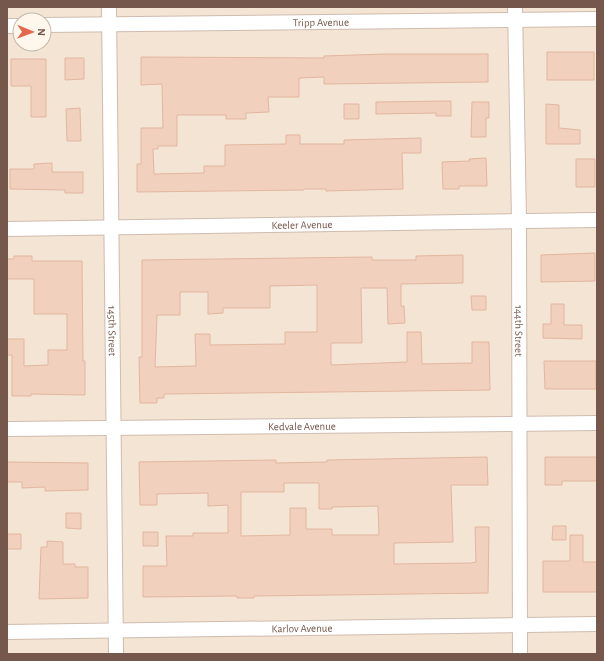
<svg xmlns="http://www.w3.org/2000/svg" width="604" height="661" viewBox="0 0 604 661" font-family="'Alegreya Sans',sans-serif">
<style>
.residential{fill:#f3e4d4;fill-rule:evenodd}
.building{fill:#f1d0be;stroke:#e3b69f;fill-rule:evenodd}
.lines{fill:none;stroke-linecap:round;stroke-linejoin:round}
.minor-casing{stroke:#cfbcaf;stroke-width:16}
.minor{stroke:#fff;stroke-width:14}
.labels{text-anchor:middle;stroke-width:3.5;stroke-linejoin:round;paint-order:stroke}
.street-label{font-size:11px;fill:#75584b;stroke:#fff6ec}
</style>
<rect width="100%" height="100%" fill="#fcf2e6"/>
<path class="residential" d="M7,7H597V654H7ZM20,20H44V44H20Z"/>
<path class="building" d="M547,52H594V80H547Z
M385,54H488V82L324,84V77L299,78V97H268L269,112L246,113V119H226V115H177V146H158V149H153L154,174L204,173V166H225V145L286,144V135H300V144H344V140L421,138V153H402L403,189L326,191V189H304V190L137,192V164H141V128H163L162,84L141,85V57L324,58V56Z
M65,58H84V79L65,80Z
M11,59H46V117H31V86H11Z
M451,101V116H436V113L376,114V102Z
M472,102H489V118H486V137H471Z
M344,104H359V119H344Z
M546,104L559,105V128L580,130V144H546Z
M80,108L81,141H67L66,109Z
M486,158L487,186H459V189H443L442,162L470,161L469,159Z
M576,159H595V187H576Z
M52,163V172H83V193H65V190L10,189V169H34V164Z
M595,253V281L541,282V255Z
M463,255V283L401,284V306H404L405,323L388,324L387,288H361L362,343H331V365L407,362V332H421L422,364L472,363V342H489L490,390L164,394V398H157V403H140L139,357H142V260L372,257V260H416V256ZM317,285V332H285V344L210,345V334H195L196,366L155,367L157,315H180V292H208V314L223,313V308H270V286Z
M14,256H32V261H82L83,361H85V395L31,394V396H12V355H7V339H24V366L48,365V350H67V314H34V279H7V259H14Z
M471,296H486V310H472Z
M551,304H564V325H582V339L543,338V324H551Z
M544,361H596V389H545Z
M487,457L488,485H451L453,542L394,543V564L471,563L476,562L475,527H489L488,593L254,596V598H237V596L143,597V566H167L166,536H193V533H228V505L208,506V493L157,494V505H140L139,462L276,460V463L327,462V460ZM284,483H319V509H332V507L378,506L379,535H332V529H306V508H290V535L241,536V492H284Z
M545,457H597V481H562V485H545Z
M7,462L88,463V490L45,491V487L22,488V482H7Z
M66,513H81V529L66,528Z
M553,526H566V540H552Z
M143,532H158V546H143Z
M7,534H21V549H7Z
M570,535H583V562H597V592H543V561H570Z
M47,541L63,542V564H75V567H88V598L39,599L41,547H47Z"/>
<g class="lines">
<defs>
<g id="minor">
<path id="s1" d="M109,7L116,654"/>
<path id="s2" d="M515,7L519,220L520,654"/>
<path id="s3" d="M44,25L597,19"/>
<path d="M7,26H20"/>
<path id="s4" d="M7,229L597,220"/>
<path id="s5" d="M7,429L597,423"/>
<path id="s6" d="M7,632L597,624"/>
</g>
</defs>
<use href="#minor" class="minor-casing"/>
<use href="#minor" class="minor"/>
</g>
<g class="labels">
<g class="street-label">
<text dy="4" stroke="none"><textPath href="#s3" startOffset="277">Tripp Avenue</textPath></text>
<text dy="4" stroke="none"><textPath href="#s4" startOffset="295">Keeler Avenue</textPath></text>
<text dy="4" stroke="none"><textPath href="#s1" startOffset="324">145th Street</textPath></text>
<text dy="4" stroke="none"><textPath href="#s2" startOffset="324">144th Street</textPath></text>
<text dy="4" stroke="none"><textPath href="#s5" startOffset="295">Kedvale Avenue</textPath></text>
<text dy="4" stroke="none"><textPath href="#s6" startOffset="295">Karlov Avenue</textPath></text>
</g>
</g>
<rect width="604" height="661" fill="none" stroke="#75584b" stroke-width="16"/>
<g transform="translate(32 32) rotate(91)"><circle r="19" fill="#fff6ec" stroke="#c8b7ac"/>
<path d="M0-3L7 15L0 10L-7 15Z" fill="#e3684e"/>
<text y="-6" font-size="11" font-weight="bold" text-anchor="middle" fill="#75584b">N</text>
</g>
</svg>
